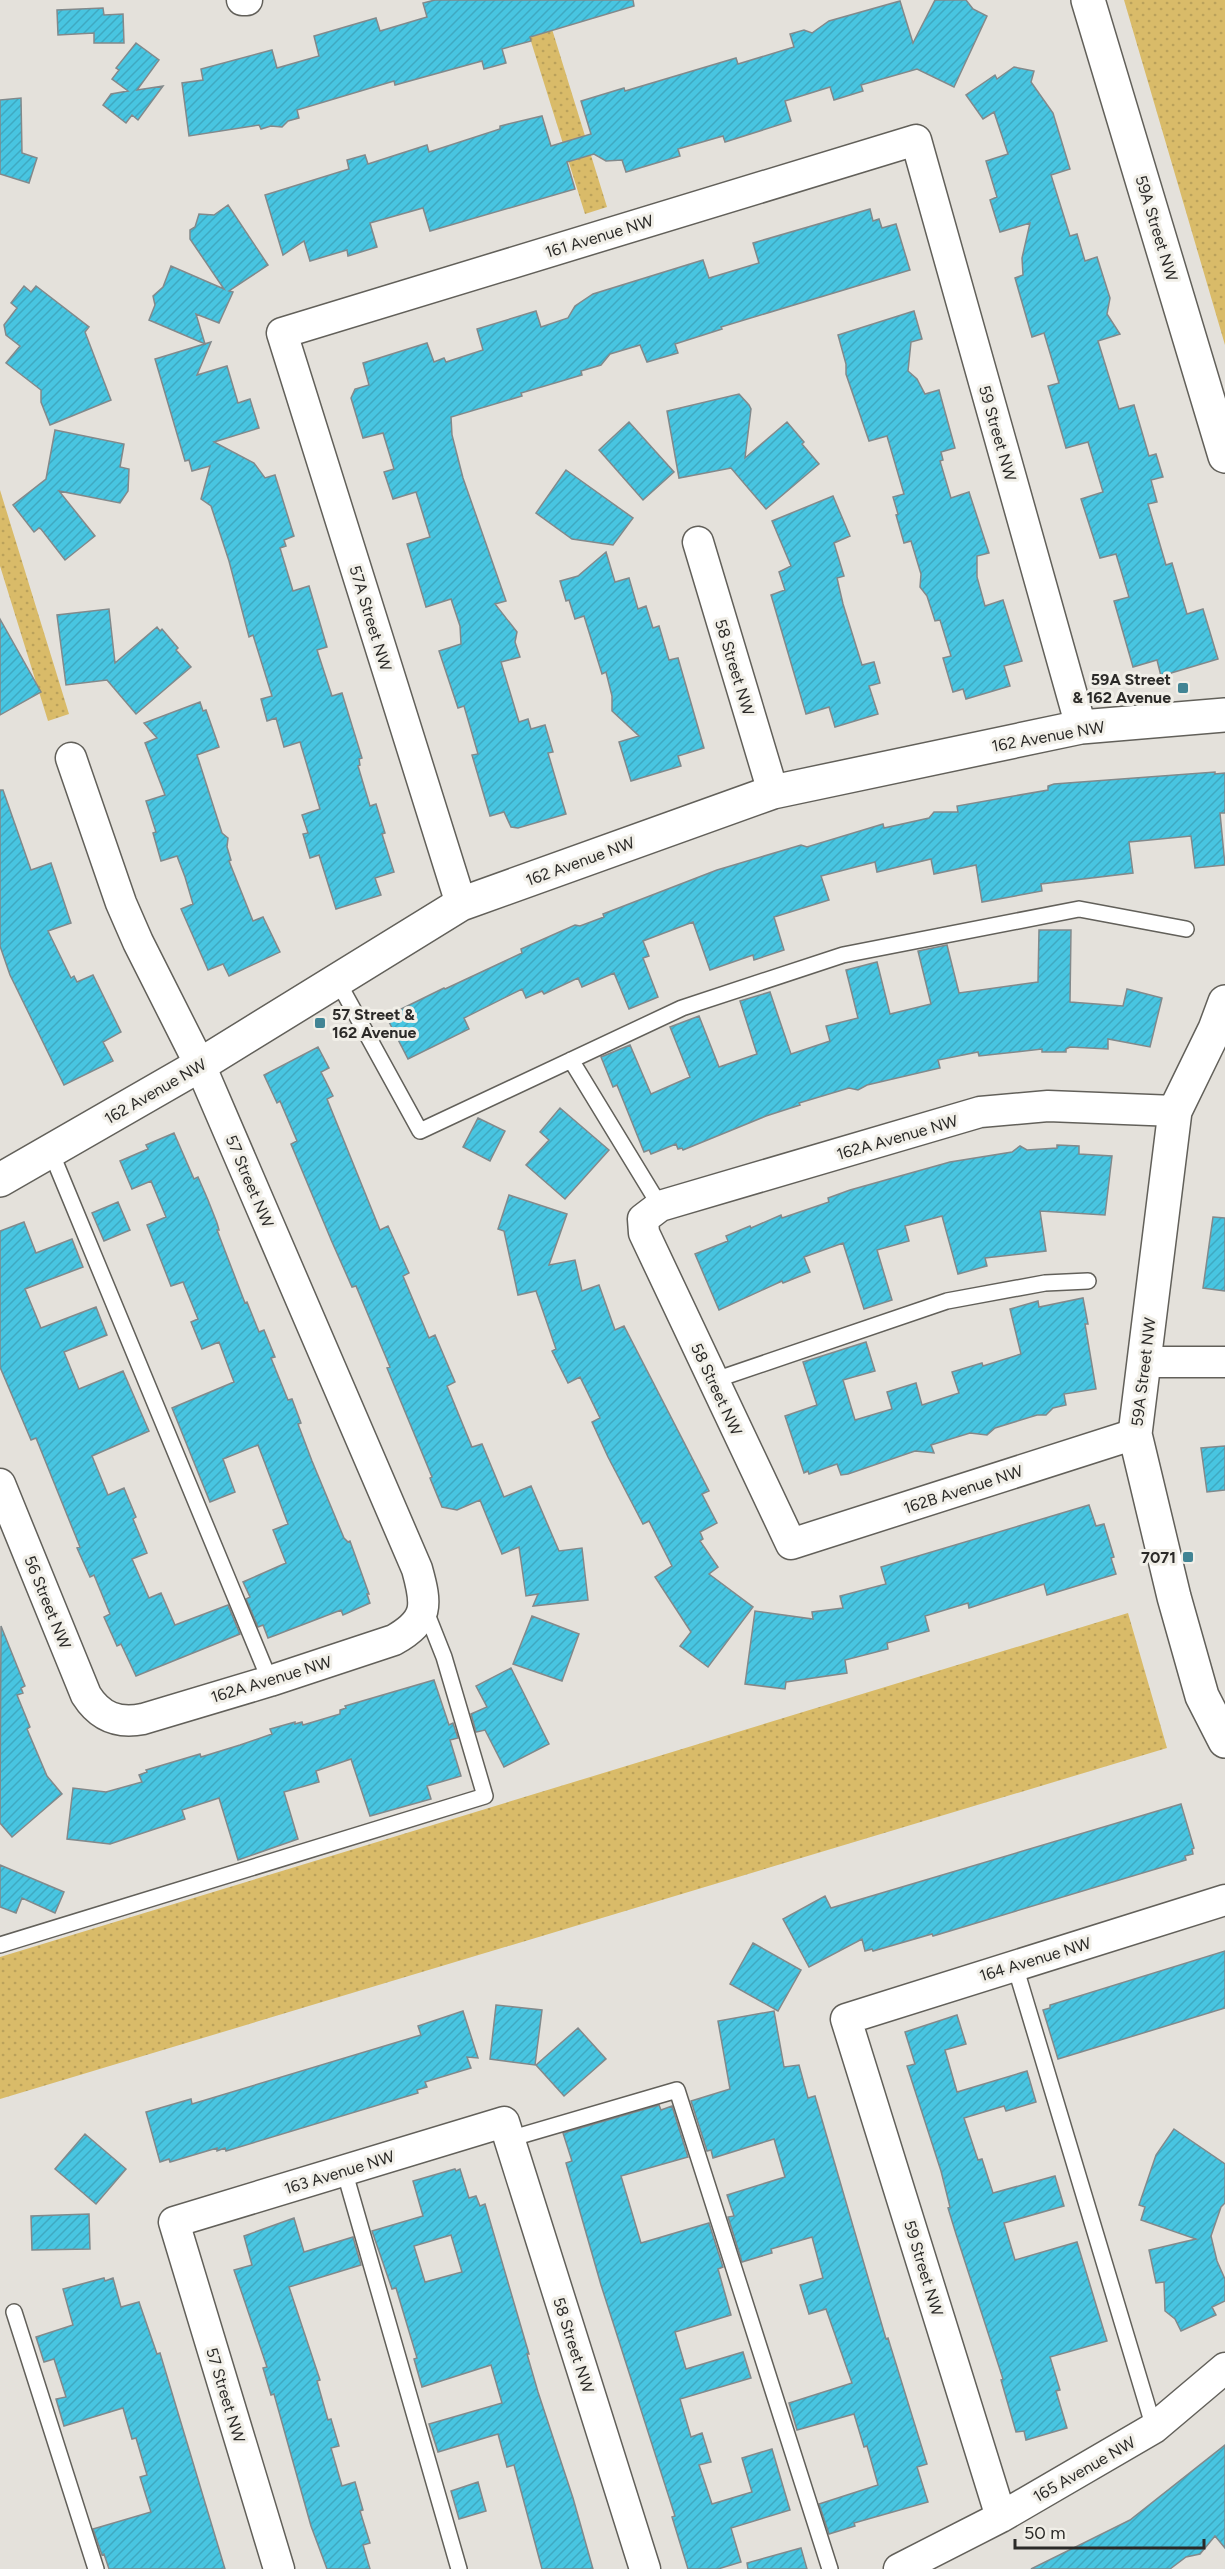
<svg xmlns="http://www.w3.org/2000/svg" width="1225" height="2569" viewBox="0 0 1225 2569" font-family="Figtree,sans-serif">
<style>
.grass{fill:url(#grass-dots)}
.building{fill:url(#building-hatch);stroke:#82898b;stroke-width:1.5;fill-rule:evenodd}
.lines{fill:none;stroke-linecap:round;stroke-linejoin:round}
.lane-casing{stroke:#62605a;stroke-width:18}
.street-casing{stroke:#62605a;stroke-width:33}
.secondary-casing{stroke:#62605a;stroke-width:36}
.lane{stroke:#fff;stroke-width:15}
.street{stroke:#fff;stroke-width:30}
.secondary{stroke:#fff;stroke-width:33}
.poi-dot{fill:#418494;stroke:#f1efe8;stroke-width:2}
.labels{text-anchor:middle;stroke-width:6;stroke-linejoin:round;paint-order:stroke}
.street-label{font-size:16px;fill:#2b2a28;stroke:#f1efe8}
.poi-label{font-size:16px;font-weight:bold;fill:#2b2a28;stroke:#f1efe8;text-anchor:end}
</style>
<defs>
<pattern id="grass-dots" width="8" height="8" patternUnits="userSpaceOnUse" patternTransform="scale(1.5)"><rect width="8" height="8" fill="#d9bb69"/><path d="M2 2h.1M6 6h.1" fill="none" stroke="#baa15b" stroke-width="1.8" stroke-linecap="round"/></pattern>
<pattern id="building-hatch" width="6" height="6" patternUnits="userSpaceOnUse" patternTransform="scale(1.5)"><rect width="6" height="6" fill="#48c5e1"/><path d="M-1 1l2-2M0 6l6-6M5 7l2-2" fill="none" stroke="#3fa9c1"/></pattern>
</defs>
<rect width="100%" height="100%" fill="#e4e1db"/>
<path class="grass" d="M518,0H543L607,207L585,214Z
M1124,0H1225V345Z
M0,490L69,714L48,721L0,566Z
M1128,1613L1167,1748L0,2099V1957Z"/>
<path class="building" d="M435,0H633L634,6L530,37L531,41L502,49L506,63L484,69L482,61L395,85L394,81L297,110L299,118L288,121L282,127L271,126L261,129L259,125L189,136L182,83L203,80L201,69L272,50L277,68L319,56L314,36L376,18L380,31L427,17L423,3Z
M935,0H966L973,9L987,16L954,87L917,69L861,85L863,91L834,100L830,87L785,101L791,121L725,142L723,136L678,149L680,156L626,172L622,160L606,161L594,154L567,162L575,189L430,231L423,208L370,223L377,247L348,256L347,250L310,261L304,241L283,255L265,195L349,169L347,160L365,155L368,164L427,145L429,152L500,129V126L542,116L551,146L591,134L581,101L624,88L625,91L736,58L738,64L794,47L790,34L804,30L812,33L829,21L900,1L913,43Z
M103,8L104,15L123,14L124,43H94V33L58,35L57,10Z
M136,43L159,60L137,90L163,86L138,120L132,115L126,123L103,105L111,94L128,91L112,79L119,70L116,68Z
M1014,67L1034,71L1031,82L1053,113L1070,169L1051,175L1070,236L1077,234L1085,261L1097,257L1110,298L1107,314L1120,334L1098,341L1119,409L1134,405L1149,456L1156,454L1163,477L1151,480L1157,502L1148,504L1166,565L1172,563L1187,614L1203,609L1218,659L1161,676L1157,660L1133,667L1114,601L1129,597L1116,554L1100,558L1081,499L1103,492L1088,442L1066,448L1048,386L1059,383L1044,333L1032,337L1015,278L1023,275L1022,258L1030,223L1000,232L990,200L997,197L986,161L1008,154L994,112L983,119L966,95L995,75L997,79Z
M21,98L22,153L37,158L29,183L0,174V100Z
M228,205L268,265L229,291L233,292L219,323L196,314L205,344L149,320L155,305L153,296L163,287L171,266L224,289L190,239V230L195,227L199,214L214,215Z
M870,209L873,221L879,219L882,228L896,224L910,270L721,327L722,329L675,344L678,353L647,362L640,345L610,354L601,365L581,371L582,375L521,393L522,396L451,417L452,435L463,478L506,601L495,604L517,632L515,642L520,657L501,662L519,722L528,719L531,729L545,725L553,752L548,753L566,814L518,828L511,827L504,812L490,816L472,755L478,754L464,706L458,708L439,651L461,644L460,626L451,599L426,607L407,544L430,537L416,492L393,499L384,472L394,469L383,433L363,438L351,398L355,389L369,385L363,363L427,343L434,362L444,358L446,362L483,350L477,329L536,311L541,327L568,318L575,306L593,294L703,260L709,278L759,263L753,243Z
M24,286L31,292L36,286L89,327L85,332L111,400L50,425L41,402V390L6,363L20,346L6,335L4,325L17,308L11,303Z
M914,311L922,339L911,342L908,371L917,379L925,394L939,390L955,448L941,452L943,460L940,461L951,498L969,492L989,553L977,556V577L985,606L1003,600L1022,661L1004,666L1010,686L966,699L963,689L953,692L943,658L951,656L940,620L935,621L927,596L920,587L921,574L911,541L904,543L896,515L898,514L893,497L904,494L887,436L869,441L846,374V364L838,335Z
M211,342L197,375L227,366L238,403L250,399L259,428L214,442L254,463L265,478L275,475L294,536L284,540L286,546L280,548L293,591L309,586L327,647L317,650L332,696L342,693L362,758L359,759L360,765L358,766L370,806L376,804L385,833L382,834L394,872L375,878L381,895L336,909L319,855L310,858L303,834L308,833L302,815L320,809L300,742L284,747L276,718L267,721L261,699L272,696L253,635L249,637L229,561L211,506L201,499L210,466L192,471L189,460L185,461L155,359Z
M739,394L749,405L751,409L745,458L787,422L804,442L802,444L819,464L766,509L731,468L679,478L667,411Z
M629,422L674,472L643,500L599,450Z
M55,430L124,444L120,467L129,469L128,491L120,503L59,491L95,536L65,560L41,529L39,528L34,532L13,505L46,479Z
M566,470L633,518L613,545L572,539L536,513Z
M833,496L850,536L834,543L844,576L837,578L843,604L862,665L874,662L880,683L869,686L878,714L835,727L829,707L806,714L771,595L785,590L779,572L791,566L772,521Z
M606,552L615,582L629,578L638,609L646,606L653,628L659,626L669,660L678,658L704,748L678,756L681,766L631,781L619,742L639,736L612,711V696L606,672L602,674L584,616L575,619L569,600L566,601L560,581L578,576Z
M109,609L115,663L157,627L160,631L162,629L178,648L176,650L191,667L136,714L107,680L66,685L57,615Z
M0,619L41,692L0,715Z
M200,702L203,711L206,710L219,747L197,755L222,833L228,838L227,847L231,860L229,861L253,921L263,917L280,952L229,976L223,964L208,970L181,909L193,904L185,877L177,856L161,861L153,833L156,832L146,801L165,795L145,743L157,738L144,723Z
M1215,772V774L1225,773V813H1220L1225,865L1195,868L1191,836L1129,842L1133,873L1041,884L1042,891L982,902L976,865L934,874L931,859L877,872L875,862L821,876L829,900L774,917L784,950L754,960L753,955L710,970L693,922L643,941L649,956L643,958L658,997L629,1009L614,973L582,987L578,978L544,994L542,991L526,998L522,989L464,1018L469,1029L408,1059L388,1020L387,1016L444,988L445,989L522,953L521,949L575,925L580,926L604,917L603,914L717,870L801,845L807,847L883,824L884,828L929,818L934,812H958L957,806L1048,790V786L1054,784Z
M0,790H3L31,870L51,863L71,923L48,931L71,978L74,976L77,982L93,975L121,1032L103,1042L113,1061L64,1085L10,975L0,946Z
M1039,930H1071L1070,1002L1123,1006L1127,989L1162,998L1150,1047L1108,1039V1049L1070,1047L1066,1049V1052H1042V1049L979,1056L978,1052L938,1060L940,1068L867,1085L858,1090L849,1088L799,1103L800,1105L766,1116L683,1150L682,1148L678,1149L676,1144L651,1154L649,1150L644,1152L617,1085L613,1087L601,1057L630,1045L651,1094L690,1077L670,1027L699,1016L719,1067L757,1054L740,1001L770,992L791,1054L830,1041L826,1026L858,1018L846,970L877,962L890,1014L931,1004L918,951L947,945L959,993L1038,982Z
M318,1047L329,1068L321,1072L333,1096L327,1099L380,1230L388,1226L409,1273L403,1276L429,1338L435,1335L455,1382L447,1386L472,1447L482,1444L504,1497L531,1486L559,1551L582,1548L588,1600L533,1606L538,1594L526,1596L519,1547L502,1554L480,1500L457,1510L442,1507L430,1478L432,1477L387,1368L390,1367L356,1286L352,1287L332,1242L291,1144L297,1141L280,1101L277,1103L264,1075Z
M560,1108L609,1150L565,1199L526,1165L549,1140L540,1132Z
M478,1118L505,1131L490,1161L463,1147Z
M174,1133L194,1179L198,1177L208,1200L217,1223L219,1230H217L245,1303L247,1302L259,1332L264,1330L275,1357L271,1358L288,1400L292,1399L301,1423L298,1424L312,1461L344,1538L348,1542L350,1541L369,1594H367L370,1603L343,1615L341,1610L268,1638L263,1625L258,1627L246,1599L250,1597L243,1582L286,1563L273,1530L288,1524L258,1445L223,1459L235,1492L210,1502L172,1408L234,1382L219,1342L202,1349L191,1322L198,1319L183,1282L171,1286L147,1225L166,1217L151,1181L132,1189L120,1161L148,1149L146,1145Z
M1057,1145L1079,1146V1154L1112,1156L1105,1215L1040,1211L1046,1251L985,1258L987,1266L958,1274L942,1216L905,1226L909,1241L877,1250L892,1300L864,1309L843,1243L804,1257L810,1272L783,1283L782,1281L719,1310L695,1254L728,1241L726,1236L750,1226L751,1228L781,1215L782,1218L829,1202L828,1198L850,1190L950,1162L1012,1152L1020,1146L1027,1150L1057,1148Z
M509,1195L567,1214L549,1265L575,1260L582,1291L599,1285L615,1330L624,1326L709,1491L702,1494L717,1523L700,1532L703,1539L700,1541L718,1567L709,1574L753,1607L708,1667L680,1646L691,1632L655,1577L672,1566L649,1521L643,1524L608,1457L592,1422L600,1418L580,1377L568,1383L552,1351L556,1349L536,1291L518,1295L504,1231L498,1229Z
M118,1202L130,1230L104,1241L92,1213Z
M1213,1217L1225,1218V1291L1203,1288Z
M24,1222L36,1253L72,1239L83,1267L25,1289L41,1328L96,1307L107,1335L64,1352L79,1389L123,1371L149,1431L92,1456L108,1495L124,1488L136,1517L133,1519L147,1553L132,1559L149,1598L161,1593L175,1625L228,1605L240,1634L136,1676L121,1644L117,1646L104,1617L110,1614L94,1575L90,1577L77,1548L80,1547L36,1438L31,1440L0,1367V1231Z
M1083,1298L1088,1324H1085L1096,1389L1064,1394L1066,1405L1053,1408L1046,1415H1037L995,1428L987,1435L970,1433L931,1445L934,1453L915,1451L848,1474L841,1475L837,1464L809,1474L808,1471L804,1473L785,1416L817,1405L803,1362L866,1342L875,1371L843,1380L855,1420L892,1409L887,1392L916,1383L922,1405L959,1393L952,1372L982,1363L983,1366L1021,1354L1010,1309L1038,1301L1039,1307Z
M1225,1446V1490L1207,1492L1201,1448Z
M1089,1505L1096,1526L1104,1524L1114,1557L1111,1558L1116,1574L1047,1595L1044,1584L969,1608L968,1603L925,1616L929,1631L887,1643L888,1649L845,1660L847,1673L786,1682L785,1689L745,1684L755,1611L813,1619L812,1612L843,1608L840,1596L886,1584L881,1567Z
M532,1616L579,1634L562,1681L513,1664Z
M1,1626L25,1686L21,1688L23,1693L17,1695L30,1727L27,1729L47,1776L62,1794L12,1837L0,1823Z
M511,1668L549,1744L504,1767L485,1730L476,1732L471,1714L487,1707L476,1686Z
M434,1680L449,1725L453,1723L458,1738L450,1740L461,1776L427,1786L431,1799L370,1816L351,1759L316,1771L319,1782L284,1792L298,1839L238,1860L219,1798L182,1810L185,1819L110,1844L67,1839L73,1788L106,1792L142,1782L139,1775L147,1772L146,1770L200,1754L201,1757L240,1745L272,1734L270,1729L295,1722V1724L302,1722L303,1725L340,1714V1710L346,1708L345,1706Z
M1181,1804L1194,1848L1192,1849L1193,1854L1185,1856L1186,1860L933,1936L932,1934L873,1951L872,1949L865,1951L862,1939L809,1967L783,1919L825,1896L831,1908Z
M0,1865L64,1892L55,1913L22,1898L16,1913L0,1907Z
M753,1943L801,1970L778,2011L730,1984Z
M1225,1951V2008L1058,2059L1043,2010L1050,2008V2005Z
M496,2005L542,2010L535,2065L490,2059Z
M463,2011L478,2058L467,2057L471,2068L425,2082L427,2087L417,2090L418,2093L226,2151L225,2148L217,2151V2148L170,2162L169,2159L160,2162L146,2112L191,2099L192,2104L421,2035L418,2026Z
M774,2011L784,2067L799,2065L808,2098L815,2096L886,2339L888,2338L927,2464L917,2467L928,2502L854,2523L855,2526L829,2534L819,2504L878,2485L867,2446L864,2447L854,2414L797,2430L789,2403L852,2383L826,2309L809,2314L800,2285L823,2278L812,2237L771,2249L772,2253L742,2262L728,2217L734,2216L727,2195L785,2177L774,2139L713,2158L711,2150L707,2151L691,2101L730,2089L718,2021Z
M957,2015L966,2044L945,2050L957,2092L1027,2071L1036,2102L1006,2111L1004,2106L964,2118L978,2160L982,2159L993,2193L1055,2176L1064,2206L1004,2223L1015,2260L1077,2242L1107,2341L1050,2357L1060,2390L1056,2391L1067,2428L1026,2440L1024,2431L1016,2432L1001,2380L1003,2379L956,2234L948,2208L950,2207L941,2171L907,2066L915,2064L905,2032Z
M578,2028L606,2059L564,2096L536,2065Z
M659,2105L661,2110L672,2106L688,2157L621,2176L641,2243L709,2223L723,2267L718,2269L731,2315L675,2332L686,2369L743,2352L751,2378L680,2399L691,2437L702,2433L711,2462L699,2465L712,2504L752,2492L742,2458L772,2449L790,2510L731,2528L741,2562L718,2569H688L672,2517L675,2516L601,2285L566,2163L572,2161L563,2133Z
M1174,2129L1225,2164V2203L1221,2207L1211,2236L1217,2261L1225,2279V2301L1212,2307L1216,2315L1181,2331L1175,2319L1165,2311L1164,2282L1156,2283L1149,2250L1196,2239L1141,2220L1145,2207L1139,2205L1156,2155Z
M85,2134L126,2169L96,2204L55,2169Z
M455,2169L456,2171L460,2169L469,2198L476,2196L480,2206L485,2204L529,2354H527L538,2392L573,2498L593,2569H542L514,2465L507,2467L498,2434L438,2452L429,2424L502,2403L491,2365L422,2387L414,2359L417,2358L396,2288L392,2289L372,2231L423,2216L413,2181ZM451,2235L462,2272L425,2282L414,2246Z
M89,2214L90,2249L32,2250L31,2216Z
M294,2218L304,2252L353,2237L361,2265L289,2287L320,2380L317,2381L328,2420L331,2419L339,2446L331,2448L342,2486L355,2482L363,2510L360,2511L370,2543L363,2545L370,2569H327L311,2526L274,2394L271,2395L263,2368L267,2367L234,2270L252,2265L244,2236Z
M104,2278L105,2281L113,2278L121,2307L139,2302L157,2354L160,2353L225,2569H109L104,2554L102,2555L93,2529L151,2512L140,2477L147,2475L136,2438L132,2439L123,2408L64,2426L56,2399L66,2397L54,2359L44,2362L36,2337L73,2325L63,2289Z
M1225,2445V2548L1215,2536L1200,2554L1186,2557L1170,2569H1031L1130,2520Z
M478,2482L486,2511L459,2519L451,2491Z
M801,2548L807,2569H748L747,2563Z"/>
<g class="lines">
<defs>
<path id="lane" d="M337,980L420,1131L682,1008L843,955L1079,909L1186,929
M571,1060L660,1206
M51,1152L270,1681
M712,1381L947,1301L1045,1283L1088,1281
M0,1945L485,1796L444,1657L425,1609
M1015,1966L1154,2428
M509,2139L677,2090L830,2569
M344,2170L459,2569
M14,2312L96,2569"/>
<path id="street" d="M242,0H247
M698,542L773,792
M461,904L282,333L916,140L1081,727
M1144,1362H1225
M1135,1434L791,1544L644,1233L643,1219L660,1206L980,1112L1048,1106L1175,1111
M0,1484L86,1695C100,1717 118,1724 143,1719L270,1681L394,1640C429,1620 427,1605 417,1569L200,1065L138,942L121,903L71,758
M1001,2517L846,2019L1225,1900
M279,2569L174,2222L504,2122L645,2569
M899,2569L1001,2517L1154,2428L1225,2368"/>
<path id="secondary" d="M1088,0L1225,456
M1225,1002L1215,1029L1175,1111L1135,1434L1174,1597L1202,1696L1225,1741
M0,1180L200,1065L461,904L773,792L1081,727L1225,715"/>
</defs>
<use href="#lane" class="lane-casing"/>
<use href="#street" class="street-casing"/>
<use href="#secondary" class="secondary-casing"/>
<use href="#lane" class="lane"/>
<use href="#street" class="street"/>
<use href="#secondary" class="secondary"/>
</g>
<g class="poi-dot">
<rect x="1177" y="682" width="12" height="12" rx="3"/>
<rect x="314" y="1017" width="12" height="12" rx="3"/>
<rect x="1182" y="1551" width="12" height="12" rx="3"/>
</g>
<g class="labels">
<g class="street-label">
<text transform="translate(1157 228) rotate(73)" y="6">59A Street NW</text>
<text transform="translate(599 236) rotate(-17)" y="6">161 Avenue NW</text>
<text transform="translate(998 433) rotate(74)" y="6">59 Street NW</text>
<text transform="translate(371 618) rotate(73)" y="6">57A Street NW</text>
<text transform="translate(735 667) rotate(73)" y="6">58 Street NW</text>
<text transform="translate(1048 736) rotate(-10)" y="6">162 Avenue NW</text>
<text transform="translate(580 861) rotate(-20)" y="6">162 Avenue NW</text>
<text transform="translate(155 1091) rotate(-30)" y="6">162 Avenue NW</text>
<text transform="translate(897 1137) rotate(-16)" y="6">162A Avenue NW</text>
<text transform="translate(250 1181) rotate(67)" y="6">57 Street NW</text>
<text transform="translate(1143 1372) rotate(-83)" y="6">59A Street NW</text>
<text transform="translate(717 1389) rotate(65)" y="6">58 Street NW</text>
<text transform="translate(963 1489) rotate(-18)" y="6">162B Avenue NW</text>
<text transform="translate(48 1602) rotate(68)" y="6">56 Street NW</text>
<text transform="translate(271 1679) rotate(-17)" y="6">162A Avenue NW</text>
<text transform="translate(1035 1959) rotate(-17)" y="6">164 Avenue NW</text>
<text transform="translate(339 2172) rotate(-17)" y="6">163 Avenue NW</text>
<text transform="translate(924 2268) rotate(73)" y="6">59 Street NW</text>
<text transform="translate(574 2345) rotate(72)" y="6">58 Street NW</text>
<text transform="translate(226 2395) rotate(73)" y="6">57 Street NW</text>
<text transform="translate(1084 2469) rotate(-30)" y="6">165 Avenue NW</text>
</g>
<g class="poi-label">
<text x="1171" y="685">59A Street<tspan x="1171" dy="18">&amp; 162 Avenue</tspan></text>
<text x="332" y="1020" text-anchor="start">57 Street &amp;<tspan x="332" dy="18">162 Avenue</tspan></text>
<text x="1176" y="1563">7071</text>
</g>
</g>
<path d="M1015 2539v9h189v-9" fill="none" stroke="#2b2a28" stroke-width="3"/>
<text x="1024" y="2539" font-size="18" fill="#2b2a28" stroke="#f1efe8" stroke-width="4.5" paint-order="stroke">50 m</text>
</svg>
